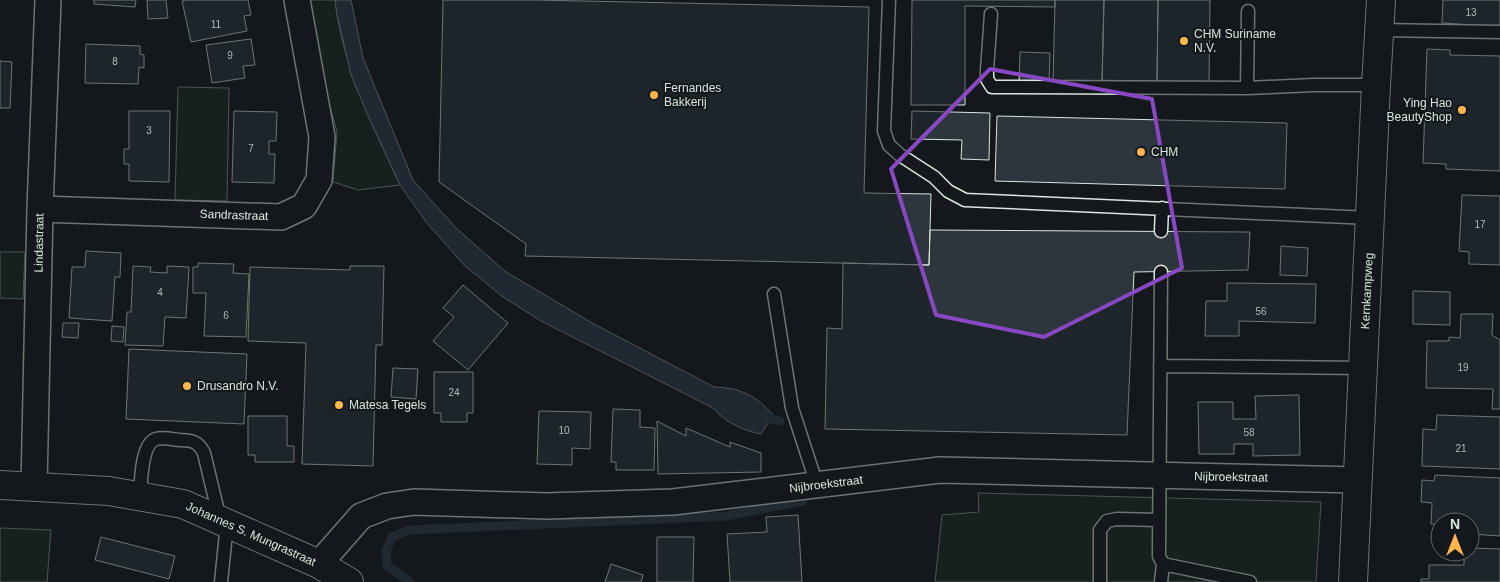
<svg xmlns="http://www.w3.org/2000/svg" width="1500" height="582" viewBox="0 0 1500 582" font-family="Arial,sans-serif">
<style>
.grass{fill:#1a2d24;stroke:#939e99}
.water{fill:#2f3f4d;stroke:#939e99}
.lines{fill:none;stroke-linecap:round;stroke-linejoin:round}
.stream{stroke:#2f3f4d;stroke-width:9}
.building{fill:#2c363c;stroke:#d8e6dc}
.service-casing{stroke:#d8e6dc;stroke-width:15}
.minor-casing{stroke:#d8e6dc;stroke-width:28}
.tertiary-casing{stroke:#d8e6dc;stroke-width:30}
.service{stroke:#14181c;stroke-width:12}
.minor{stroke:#14181c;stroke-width:25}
.tertiary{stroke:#14181c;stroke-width:28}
.marked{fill:none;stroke:#8948c3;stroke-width:4;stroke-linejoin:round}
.poi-dot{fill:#ffb74d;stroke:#14181c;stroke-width:2}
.labels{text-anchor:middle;stroke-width:4;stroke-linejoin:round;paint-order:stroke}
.number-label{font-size:10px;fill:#adbab4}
.poi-label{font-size:12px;fill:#d8e6dc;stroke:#14181c;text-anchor:start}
.street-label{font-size:12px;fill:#d8e6dc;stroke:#14181c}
</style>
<rect width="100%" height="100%" fill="#14181c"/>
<path class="grass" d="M305,0H335C343,67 372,124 400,185L358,190L333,182L337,132L326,92Z
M178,87L229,88L227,201L175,200Z
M0,252H25L23,299L0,298Z
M978,493L1321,502L1316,582H935L942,515L979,512Z
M0,528L51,530L47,582H0Z"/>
<path class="water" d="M335,0H351L363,58L413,180L456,228L506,272L594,324L714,387C740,388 756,395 773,415L761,434C742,430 726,423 713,408L541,321L503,297L464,265L426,222L400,185L369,118L351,75L337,15Z"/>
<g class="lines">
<path class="stream" d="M761,416L780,421
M410,582L387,566L386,551L392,537L409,530L726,516L803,501"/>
</g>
<path class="building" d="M94,0H136L135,7L94,4Z
M147,0H166L168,18L148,19Z
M186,0H248L251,15L244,16L247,31L191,42L182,1Z
M443,0H535L869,7L864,193L931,194L929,265L525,256L526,244L439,182Z
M912,0H1055V7L965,6V105H911Z
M1055,0H1104L1102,82H1053Z
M1104,0H1158L1157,82H1102Z
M1158,0H1210L1209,83L1157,82Z
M1443,0H1500V27L1442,23Z
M251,39L255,65L243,66L245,78L212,83L206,45Z
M86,44L140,46V54L144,55V68L139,67L138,84L85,83Z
M1427,49L1450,50V55L1500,56V171L1446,169V164L1423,163Z
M1020,52L1050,53L1049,85L1019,84Z
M0,61L12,62L10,108H0Z
M129,111H170L169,182L129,181V164H124V149H129Z
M234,111L277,112L276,141H269V154H275L274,183L232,182Z
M912,111L990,113L989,160L961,159L962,140L911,139Z
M997,116L1287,123L1285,189L995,181Z
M1462,195L1500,196V265L1469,264V252L1459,251Z
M930,230L1250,232L1248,270L1134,272L1127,435L825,429L827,328L842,329L843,263L929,265Z
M1281,246L1308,248L1307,276L1280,275Z
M86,251L121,253L120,277H115L112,321L69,318L72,267H85Z
M198,263L234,264L233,273L249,274L246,337L204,336L206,293H193V267H198Z
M133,266L151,267L150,272L167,273V266L189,267L186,318L165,317L163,346L125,345L127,312H131Z
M350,266H384L382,345H376L373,466L302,464L306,343L248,341L250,267L350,270Z
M1227,283L1316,284L1315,323L1239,321V336H1205L1206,301H1227Z
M463,285L508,323L468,370L433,341L454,317L443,308Z
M1413,291L1450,292V325L1413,324Z
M1461,314H1493L1492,335L1500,340V409H1492L1493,389L1426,388L1427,341H1449V337L1460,338Z
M63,323H79L78,338L62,337Z
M112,326L124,327L123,342L111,341Z
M129,349L247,354L244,424L126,419Z
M393,368L418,369L416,399L391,397Z
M434,372H473V413H467V422H441V413H434Z
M1299,395L1300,455L1253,456V444H1234V454H1199L1198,402H1233V419H1256L1255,396Z
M613,409L640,410V427L655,428L654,470H616V462H611Z
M539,411L591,412L590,449L572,448V465L537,464Z
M1437,415L1500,417V469L1422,466L1423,429L1436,430Z
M248,416H287V446H294V462H255V455H248Z
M657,421L686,436V428L730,447V442L761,453V472L658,474Z
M1435,475L1500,478V536L1471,534L1472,527H1470V522H1440V525L1431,524L1432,503L1421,502L1422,480L1434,481Z
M798,515L802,582H730L727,534L767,532L766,517Z
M101,537L175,556L169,579L95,560Z
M657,537H694L693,582H657Z
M1470,548L1500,549V582H1421V579H1429V565H1464V552H1470Z
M611,564L643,575L641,582H605Z"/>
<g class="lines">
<defs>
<path id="service" d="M889,0L884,131L889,145L900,155L934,177L948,191L965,200L1370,218
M991,14L987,70V79L992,87L1247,88L1314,85H1376
M1379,30L1500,32
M1247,88L1248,11
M1161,231L1162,208
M1161,272L1159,556L1163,564L1250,582
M774,294L792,408L817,485
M1160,366L1363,368
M140,496C141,482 141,444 156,439C162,437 172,439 179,440C191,440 198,441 204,453L220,520
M221,582L227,524
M1100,582V530L1107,521L1117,519L1159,520
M1161,582L1163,564"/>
<path id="minor" d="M40,209L281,217L304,206L319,180L322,137L297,0
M34,486L40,209L48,0
M319,564L361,516L387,506L414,502L546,506L673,502L940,470L1358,480"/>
<path id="tertiary" d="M0,485L109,491L183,504L319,564L349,582
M1353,582L1376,85L1381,0"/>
</defs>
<use href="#service" class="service-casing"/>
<use href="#minor" class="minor-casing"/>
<use href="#tertiary" class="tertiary-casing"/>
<use href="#service" class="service"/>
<use href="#minor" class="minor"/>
<use href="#tertiary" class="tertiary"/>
</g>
<path d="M0 0H1500V582H0ZM990,69L1152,99L1182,268L1044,337L936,315L891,169Z" fill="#14181c" fill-opacity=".55" fill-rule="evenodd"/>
<path class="marked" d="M990,69L1152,99L1182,268L1044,337L936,315L891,169Z"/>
<g class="poi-dot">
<circle cx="1184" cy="41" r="5"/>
<circle cx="654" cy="95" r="5"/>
<circle cx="1462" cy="110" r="5"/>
<circle cx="1141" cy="152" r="5"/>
<circle cx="187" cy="386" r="5"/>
<circle cx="339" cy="405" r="5"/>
</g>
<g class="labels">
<g class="number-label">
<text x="1471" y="16">13</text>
<text x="216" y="28">11</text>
<text x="230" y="59">9</text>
<text x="115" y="65">8</text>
<text x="149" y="134">3</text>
<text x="251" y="152">7</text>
<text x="1480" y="228">17</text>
<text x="160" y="296">4</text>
<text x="1261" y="315">56</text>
<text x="226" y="319">6</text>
<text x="1463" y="371">19</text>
<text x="454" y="396">24</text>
<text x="564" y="434">10</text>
<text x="1249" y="436">58</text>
<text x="1461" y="452">21</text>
</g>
<g class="poi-label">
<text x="1194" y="38">CHM Suriname<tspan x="1194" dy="14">N.V.</tspan></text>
<text x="664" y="92">Fernandes<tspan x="664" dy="14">Bakkerij</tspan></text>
<text x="1452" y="107" text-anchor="end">Ying Hao<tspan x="1452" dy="14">BeautyShop</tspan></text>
<text x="1151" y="156">CHM</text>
<text x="197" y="390">Drusandro N.V.</text>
<text x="349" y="409">Matesa Tegels</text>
</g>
<g class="street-label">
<text transform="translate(234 215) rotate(2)" y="4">Sandrastraat</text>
<text transform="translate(39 243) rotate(-89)" y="4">Lindastraat</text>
<text transform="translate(1367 291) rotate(-87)" y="4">Kernkampweg</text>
<text transform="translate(1231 477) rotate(1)" y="4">Nijbroekstraat</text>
<text transform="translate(826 484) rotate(-7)" y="4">Nijbroekstraat</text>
<text transform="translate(251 534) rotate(24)" y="4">Johannes S. Mungrastraat</text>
</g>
</g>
<g transform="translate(1455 537)"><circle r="24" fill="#14181c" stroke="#626a69"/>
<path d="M0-4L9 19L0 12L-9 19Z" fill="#ffb74d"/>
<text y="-8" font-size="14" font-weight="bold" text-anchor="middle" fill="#d8e6dc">N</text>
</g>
</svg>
